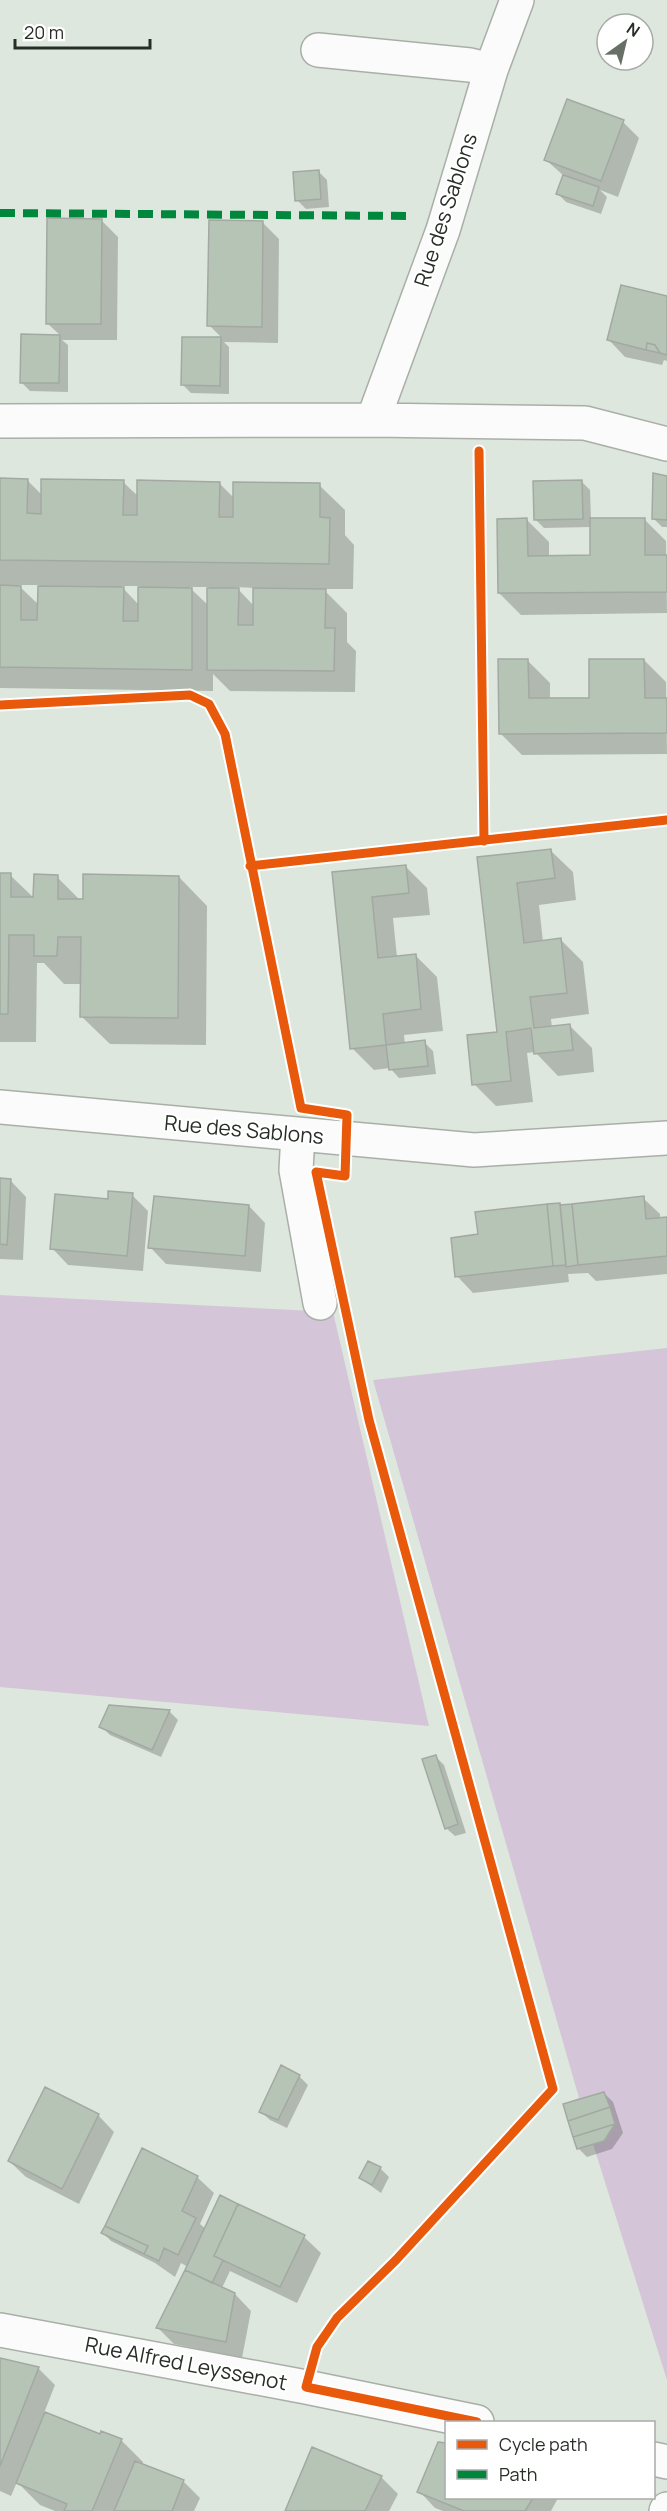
<svg xmlns="http://www.w3.org/2000/svg" width="667" height="2511" viewBox="0 0 667 2511" font-family="Manrope,sans-serif">
<style>
.green{fill:#d4c6d8}
.shadow{fill:#0003;fill-rule:evenodd}
.building{fill:#b6c4b5;stroke:#a3a9a2;stroke-width:1.5}
.lines{fill:none;stroke-linecap:round;stroke-linejoin:round}
.minor-casing{stroke:#a9afa8;stroke-width:36}
.minor{stroke:#fafbfa;stroke-width:33}
.quiet{stroke:#00873e;stroke-width:8;stroke-dasharray:15 8;stroke-linecap:butt}
.cycleway-casing{stroke:#fff;stroke-width:13}
.cycleway{stroke:#e8590c;stroke-width:9}
.labels{text-anchor:middle;stroke-width:4.5;stroke-linejoin:round;paint-order:stroke}
.street-label{font-size:21px;fill:#282e27;stroke:#fff}
</style>
<rect width="100%" height="100%" fill="#dee7dd"/>
<path class="green" d="M0,1295L333,1312L429,1726L0,1687Z
M667,1348V2380L593,2144L577,2149L563,2104L579,2098L373,1380Z"/>
<path class="shadow" d="M623,122L639,138L618,197L600,190L607,197L601,214L566,202L558,194L564,176L546,160Z
M319,172L327,180L329,207L306,209L297,200Z
M101,220L118,237L117,340H62L68,345V392L30,391L22,383V335L61,336L47,323Z
M262,222L279,239L278,343L224,342L229,347V394L191,393L183,385V338H222L209,325Z
M667,297V361L664,360L662,365L625,357L609,340Z
M667,477V527H662L654,519Z
M0,480H27L43,496L123,482L139,497L219,483L235,499L319,485L345,510V535L354,545L353,589H323L347,613V642L356,651L355,692L230,691L213,674V691L0,688ZM18,585H39V605ZM121,586H140L139,605ZM189,587H209V606ZM236,587L255,588V607Z
M582,482L590,490L591,519H644L666,541L667,613L521,615L499,593L527,520L549,542V557H592L591,527L544,528L535,519Z
M644,660L666,682L667,754L522,755L500,733L528,661L550,683V700H590Z
M550,850L573,872L576,900L539,905L543,942L561,940L583,962L589,1014L551,1019L552,1028L570,1026L592,1048L594,1072L558,1076L535,1052L527,1053L533,1102L496,1106L474,1084L499,1034L479,858Z
M405,866L427,888L430,915L393,918L397,957L415,955L437,977L443,1031L404,1035L405,1044L424,1042L433,1051L436,1074L399,1078L390,1068L374,1070L352,1048L334,873Z
M0,875H10L35,899L57,877L81,901L179,877L207,906L206,1045L110,1044L81,1016L82,984H64L44,963H37L36,1042H0Z
M0,1179L10,1180L26,1197L23,1260L0,1259Z
M132,1195L148,1211L143,1271L68,1265L52,1248L109,1201Z
M643,1198L660,1214V1219L667,1218V1274L596,1281L588,1273L568,1274L569,1282L473,1293L457,1276L480,1236L571,1205Z
M249,1206L265,1223L261,1272L166,1264L150,1247Z
M110,1707L170,1712L178,1720L161,1757L110,1735L101,1726Z
M436,1757L444,1765L466,1833L455,1836L446,1828Z
M299,2076L308,2085L287,2128L270,2120L261,2112Z
M604,2093L613,2102L623,2133L612,2149L587,2157L578,2148Z
M98,2115L114,2132L79,2204L26,2177L9,2161Z
M368,2163L380,2168L389,2177L381,2193L360,2178Z
M197,2177L214,2193L200,2224L206,2229L221,2197L304,2237L321,2253L297,2303L230,2271L222,2288L235,2294L251,2311L242,2358L174,2344L158,2328L188,2267L181,2263L175,2277L155,2263L111,2241L103,2233Z
M0,2359L38,2368L55,2385L44,2413L101,2436L121,2440L143,2462L142,2465L183,2481L200,2498L194,2511H55L40,2505L17,2482L11,2496L0,2491Z
M439,2443L446,2445V2498H558L551,2511H443L435,2508L419,2491Z
M381,2477L398,2494L389,2511H287Z"/>
<path class="building" d="M567,99L624,120L601,181L544,160Z
M319,170L321,199L295,201L293,172Z
M563,175L599,187L593,206L556,194Z
M47,218L102,219L101,324H46Z
M209,220L263,221L262,327L207,326Z
M621,285L667,296V355L660,353L655,345L647,343L646,350L607,340Z
M21,334L60,335L59,383H20Z
M182,337H221L220,386L181,385Z
M647,343L655,345L660,353L646,350Z
M653,473L667,476V520L652,519Z
M0,478L28,479L27,513L41,514V479L124,480L123,515H137V480L220,482L219,517H233V482L320,483V517L330,518L329,564L0,560Z
M582,480L583,519L534,520L533,481Z
M527,518L528,556L590,555V518H645V555H667V592L498,593L497,519Z
M0,585L21,586V620H37L38,586L124,587L123,621H138V587L192,588V670L0,667Z
M207,588H239L238,625H253V588L326,589L325,628H335L334,671L207,670Z
M498,659H528L529,698H589V659H644L645,698H667V733L499,734Z
M551,849L555,878L517,883L524,943L561,938L567,993L530,997L534,1028L570,1024L573,1050L534,1054L531,1028L506,1032L511,1081L472,1085L467,1035L497,1032L477,857Z
M406,865L409,893L372,897L378,958L416,954L421,1009L383,1014L386,1045L350,1049L332,872Z
M0,873H11V897H33L34,874L58,875V899H83V874L179,876L178,1018L80,1017L81,937H58L57,956H34V935H9L8,1014H0Z
M425,1040L428,1066L389,1070L386,1045Z
M0,1178L11,1179L7,1245L0,1244Z
M108,1191L133,1193L127,1256L50,1249L55,1194L108,1199Z
M154,1196L249,1205L245,1256L148,1248Z
M644,1196L646,1219L667,1217V1256L578,1265L572,1204Z
M560,1203L566,1265L553,1266L547,1204Z
M547,1204L553,1266L455,1277L451,1238L478,1234L475,1212Z
M572,1204L578,1265L566,1267L560,1205Z
M109,1705L170,1710L152,1750L99,1727Z
M436,1755L458,1824L445,1829L422,1759Z
M281,2065L300,2075L278,2120L259,2112Z
M45,2087L99,2114L62,2189L8,2161Z
M604,2092L610,2107L568,2121L563,2104Z
M610,2107L615,2124L573,2137L568,2121Z
M615,2124L604,2141L577,2149L573,2137Z
M142,2148L198,2176L182,2211L196,2218L178,2255L164,2248L159,2261L144,2254L148,2246L105,2226Z
M368,2161L381,2167L372,2185L359,2178Z
M220,2195L238,2204L214,2256L223,2260L212,2283L185,2270Z
M238,2204L305,2235L280,2287L214,2256Z
M105,2226L148,2246L144,2254L101,2233Z
M185,2270L235,2293L226,2342L156,2328Z
M0,2358L39,2367L0,2466Z
M45,2412L100,2434L101,2431L122,2439L92,2511H64L67,2504L16,2483Z
M438,2442L446,2443V2498H533L525,2511H464L417,2492Z
M312,2447L382,2476L365,2511H285Z
M135,2461L184,2480L172,2511H114Z"/>
<g class="lines">
<defs>
<path id="minor" d="M318,50L470,65L491,70
M373,420L585,423L667,444
M0,421L373,420L443,230L491,70L517,0
M0,1107L474,1150L667,1138
M298,1134L296,1170L320,1303
M0,2330L306,2387L477,2422
M654,2459L667,2462
M666,2511L667,2509"/>
</defs>
<use href="#minor" class="minor-casing"/>
<use href="#minor" class="minor"/>
<path class="quiet" d="M0,213L409,216"/>
<defs>
<path id="cycleway" d="M479,451L484,841
M0,705L190,695L209,704L225,734L301,1108L347,1115L345,1176L316,1172L369,1420L553,2089L396,2260L337,2318L317,2347L306,2387L477,2422
M250,866L667,820"/>
</defs>
<use href="#cycleway" class="cycleway-casing"/>
<use href="#cycleway" class="cycleway"/>
</g>
<g class="labels">
<g class="street-label">
<text transform="translate(446 210) rotate(-72)" y="7">Rue des Sablons</text>
<text transform="translate(244 1130) rotate(5)" y="7">Rue des Sablons</text>
<text transform="translate(186 2364) rotate(11)" y="7">Rue Alfred Leyssenot</text>
</g>
</g>
<rect x="445" y="2421" width="210" height="78" fill="#ffffff" stroke="#a9aba9" stroke-width="1.5"/>
<rect x="457" y="2440" width="30" height="9" fill="#e8590c" stroke="#a9aba9" stroke-width="1.5"/>
<text x="499" y="2451" font-size="18" fill="#282e27">Cycle path</text>
<rect x="457" y="2470" width="30" height="9" fill="#00873e" stroke="#a9aba9" stroke-width="1.5"/>
<text x="499" y="2481" font-size="18" fill="#282e27">Path</text>
<g transform="translate(625 42) rotate(34)"><circle r="28" fill="#ffffff" stroke="#a9aba9" stroke-width="1.5"/>
<path d="M0-4.5L10 22L0 15L-10 22Z" fill="#686f67"/>
<text y="-9" font-size="16" font-weight="bold" text-anchor="middle" fill="#282e27">N</text>
</g>
<path d="M15 39v9h135v-9" fill="none" stroke="#282e27" stroke-width="3"/>
<text x="24" y="39" font-size="18" fill="#282e27" stroke="#ffffff" stroke-width="4.5" paint-order="stroke">20 m</text>
</svg>
